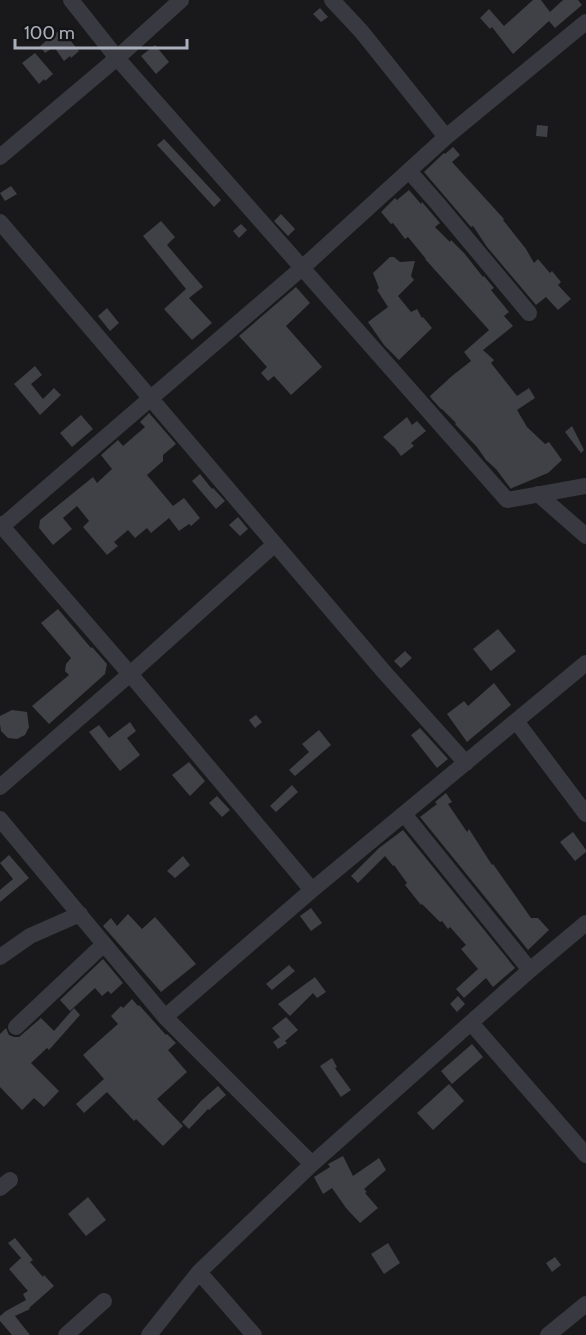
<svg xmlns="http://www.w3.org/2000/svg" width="586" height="1335" viewBox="0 0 586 1335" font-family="Cabin,sans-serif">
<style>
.building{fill:#404146}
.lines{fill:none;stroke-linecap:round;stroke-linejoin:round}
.minor{stroke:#393a41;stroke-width:16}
</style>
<rect width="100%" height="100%" fill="#19191b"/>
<path class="building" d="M533,0H541L550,12L563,0H578L582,5L555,28L549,21L513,54L492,27L490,29L480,18L489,9L504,26Z
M320,8L328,17L321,22L313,14Z
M61,29L79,51L71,58L70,56L64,61L54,47L45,53L40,46Z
M155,45L169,62L156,74L141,56Z
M35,53L53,74L45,81L44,79L39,84L22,63Z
M537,125L548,126L547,137L536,136Z
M164,139L221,200L214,207L157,145Z
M453,147L460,155L452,162L504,219L503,220L526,249L534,263L538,259L550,273L552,271L561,282L558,285L571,299L558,310L546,297L536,305L487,247L473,226L471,227L424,172L444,153L445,154Z
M11,186L17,194L5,201L0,193Z
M409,190L421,204L422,202L440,223L435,227L450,242L451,240L464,253L483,277L484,276L494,288L491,290L509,312L504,316L513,326L483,350L494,360L491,363L517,396L529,388L535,398L517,410L527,427L545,444L549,442L562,460L548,473L512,488L511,489L496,469L486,460L477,447L455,424L456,423L442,409H441L431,398L430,396L452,376L471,361L464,352L489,330L425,259H426L408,237L405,239L393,223L391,224L381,212L395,198L397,200Z
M281,214L295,229L288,236L274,221Z
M161,221L175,237L167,245L203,287L189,298L212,323L192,340L164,309L186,289L143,236Z
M241,224L247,230L239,238L233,231Z
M390,257H394L400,262L415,261L411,276L414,280L398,296L411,312L417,309L422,318L423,317L432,328L399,360L384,345L368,322L388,307L377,290L379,288L373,273Z
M296,287L310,303L286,326L322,367L291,395L274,376L268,381L261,373L267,367L239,336Z
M107,308L119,323L110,331L98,316Z
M35,366L42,375L31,384L43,399L54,388L61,395L40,415L14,384Z
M149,413L176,444L163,455V461L147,475L173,506L184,498L200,518L191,526L189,524L179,531L169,518L151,533L147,528L135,538L128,530L114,542L118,546L107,555L83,527L89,521L77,506L63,518L72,529L53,545L39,528L40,520L93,477L97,483L112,469L101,455L118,440L123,446L145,427L140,422Z
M81,415L93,429L72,447L60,433Z
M407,417L412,425L417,421L426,431L411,443L414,446L401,456L395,448L383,437Z
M572,426L584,450L581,453L565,432Z
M200,474L212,489L213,488L225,501L216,509L192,481Z
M238,517L248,529L240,536L229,525Z
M58,609L91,648L92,647L107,664L105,674L49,724L32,706L69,675L65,671L66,664L71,658L41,623Z
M498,629L516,651L491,671L473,649Z
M405,651L412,658L401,668L394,661Z
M494,683L511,705L467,742L447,714L464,701L468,706Z
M12,710L27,712L29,727L25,735L17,739L8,738L1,731L0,724V716Z
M256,715L262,722L255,728L249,720Z
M130,722L136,731L127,738L140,755L120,771L89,732L99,725L109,738Z
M420,728L448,759L437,768L411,735Z
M319,730L331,745L295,776L289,770L309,752L302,744Z
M189,762L205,781L190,796L172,775Z
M292,785L298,792L276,812L270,806Z
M446,793L452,802L448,804L467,832L469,829L492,865L493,864L531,918H538L549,930L528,950L420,817L437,804L435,802Z
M217,796L230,810L222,817L209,803Z
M403,830L515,968L493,987L486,978L464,998L456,989L478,969L461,949L466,945L450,927L448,929L442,921L440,922L422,904L421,905L405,885L407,883L394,865L393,866L385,856L358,883L351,876L379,848Z
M573,832L586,850V852L575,861L560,842Z
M9,855L29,878L0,902V890L13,879L0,863Z
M183,856L190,865L175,878L167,871Z
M311,908L322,923L311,931L300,916Z
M128,914L142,929L155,917L196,964L161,992L103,926L111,918L117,926Z
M103,959L123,983L111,994L108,991L102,996L95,988L70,1011L60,1000Z
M289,965L295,971L272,990L266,984Z
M315,977L326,992L317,998L313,993L290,1016L278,1004Z
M458,996L465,1004L457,1012L450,1004Z
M132,999L138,1006L139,1005L166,1035L167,1034L176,1043L168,1050L187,1072L157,1099L183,1126L163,1146L136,1119L134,1121L107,1092L84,1113L76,1104L104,1079L83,1055L118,1024L111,1016L121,1006L123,1008Z
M74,1008L80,1015L49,1050L47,1048L31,1063L59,1091L44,1107L34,1098L22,1110L0,1087V1034L6,1028L9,1035L14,1037H19L41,1018L54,1031Z
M286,1017L298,1030L285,1041L287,1043L278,1049L273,1042L280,1037L272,1028Z
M472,1044L483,1057L452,1084L441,1071Z
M332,1058L337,1067L335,1068L351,1090L341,1097L320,1066Z
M449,1084L464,1101L433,1130L417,1113Z
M218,1086L226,1095L209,1110L208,1109L189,1129L182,1122L201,1101Z
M343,1156L353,1176L379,1158L386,1170L364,1189L367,1192L365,1193L378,1208L360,1223L346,1208L332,1188L323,1194L314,1177L330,1167L328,1164Z
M88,1197L106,1220L86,1236L68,1214Z
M15,1238L33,1260L30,1262L43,1277L44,1275L54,1286L29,1308L30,1309L15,1316L30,1335H12L0,1321V1316L6,1311L26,1300L23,1294L28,1291L9,1269L21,1258L8,1243Z
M388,1243L400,1263L384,1274L371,1254Z
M555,1257L561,1265L552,1272L546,1263Z"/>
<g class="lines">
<path class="minor" d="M71,0L117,58L507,500L586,486
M332,0L361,31L446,137
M0,157L117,58L181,0
M409,171L438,204L529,313
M0,222L385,673L466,763
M538,494L586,536
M0,524L130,674L312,890
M0,528L302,268L446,137L586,22
M516,721L586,814
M0,787L130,674L275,544
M404,814L530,970
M0,819L165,1017L312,1164
M0,957L30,936L80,914
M165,1017L312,890L586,663
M471,1023L586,1155
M16,1027L104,944
M0,1188L10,1180
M199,1272L254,1335
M66,1335L104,1301
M149,1335L199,1272L312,1164L530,970L586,923
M548,1335L586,1304"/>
</g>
<path d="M15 39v9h172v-9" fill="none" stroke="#aaafbc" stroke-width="3"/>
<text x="24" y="39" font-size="18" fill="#aaafbc" stroke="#141416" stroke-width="4.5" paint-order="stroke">100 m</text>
</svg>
